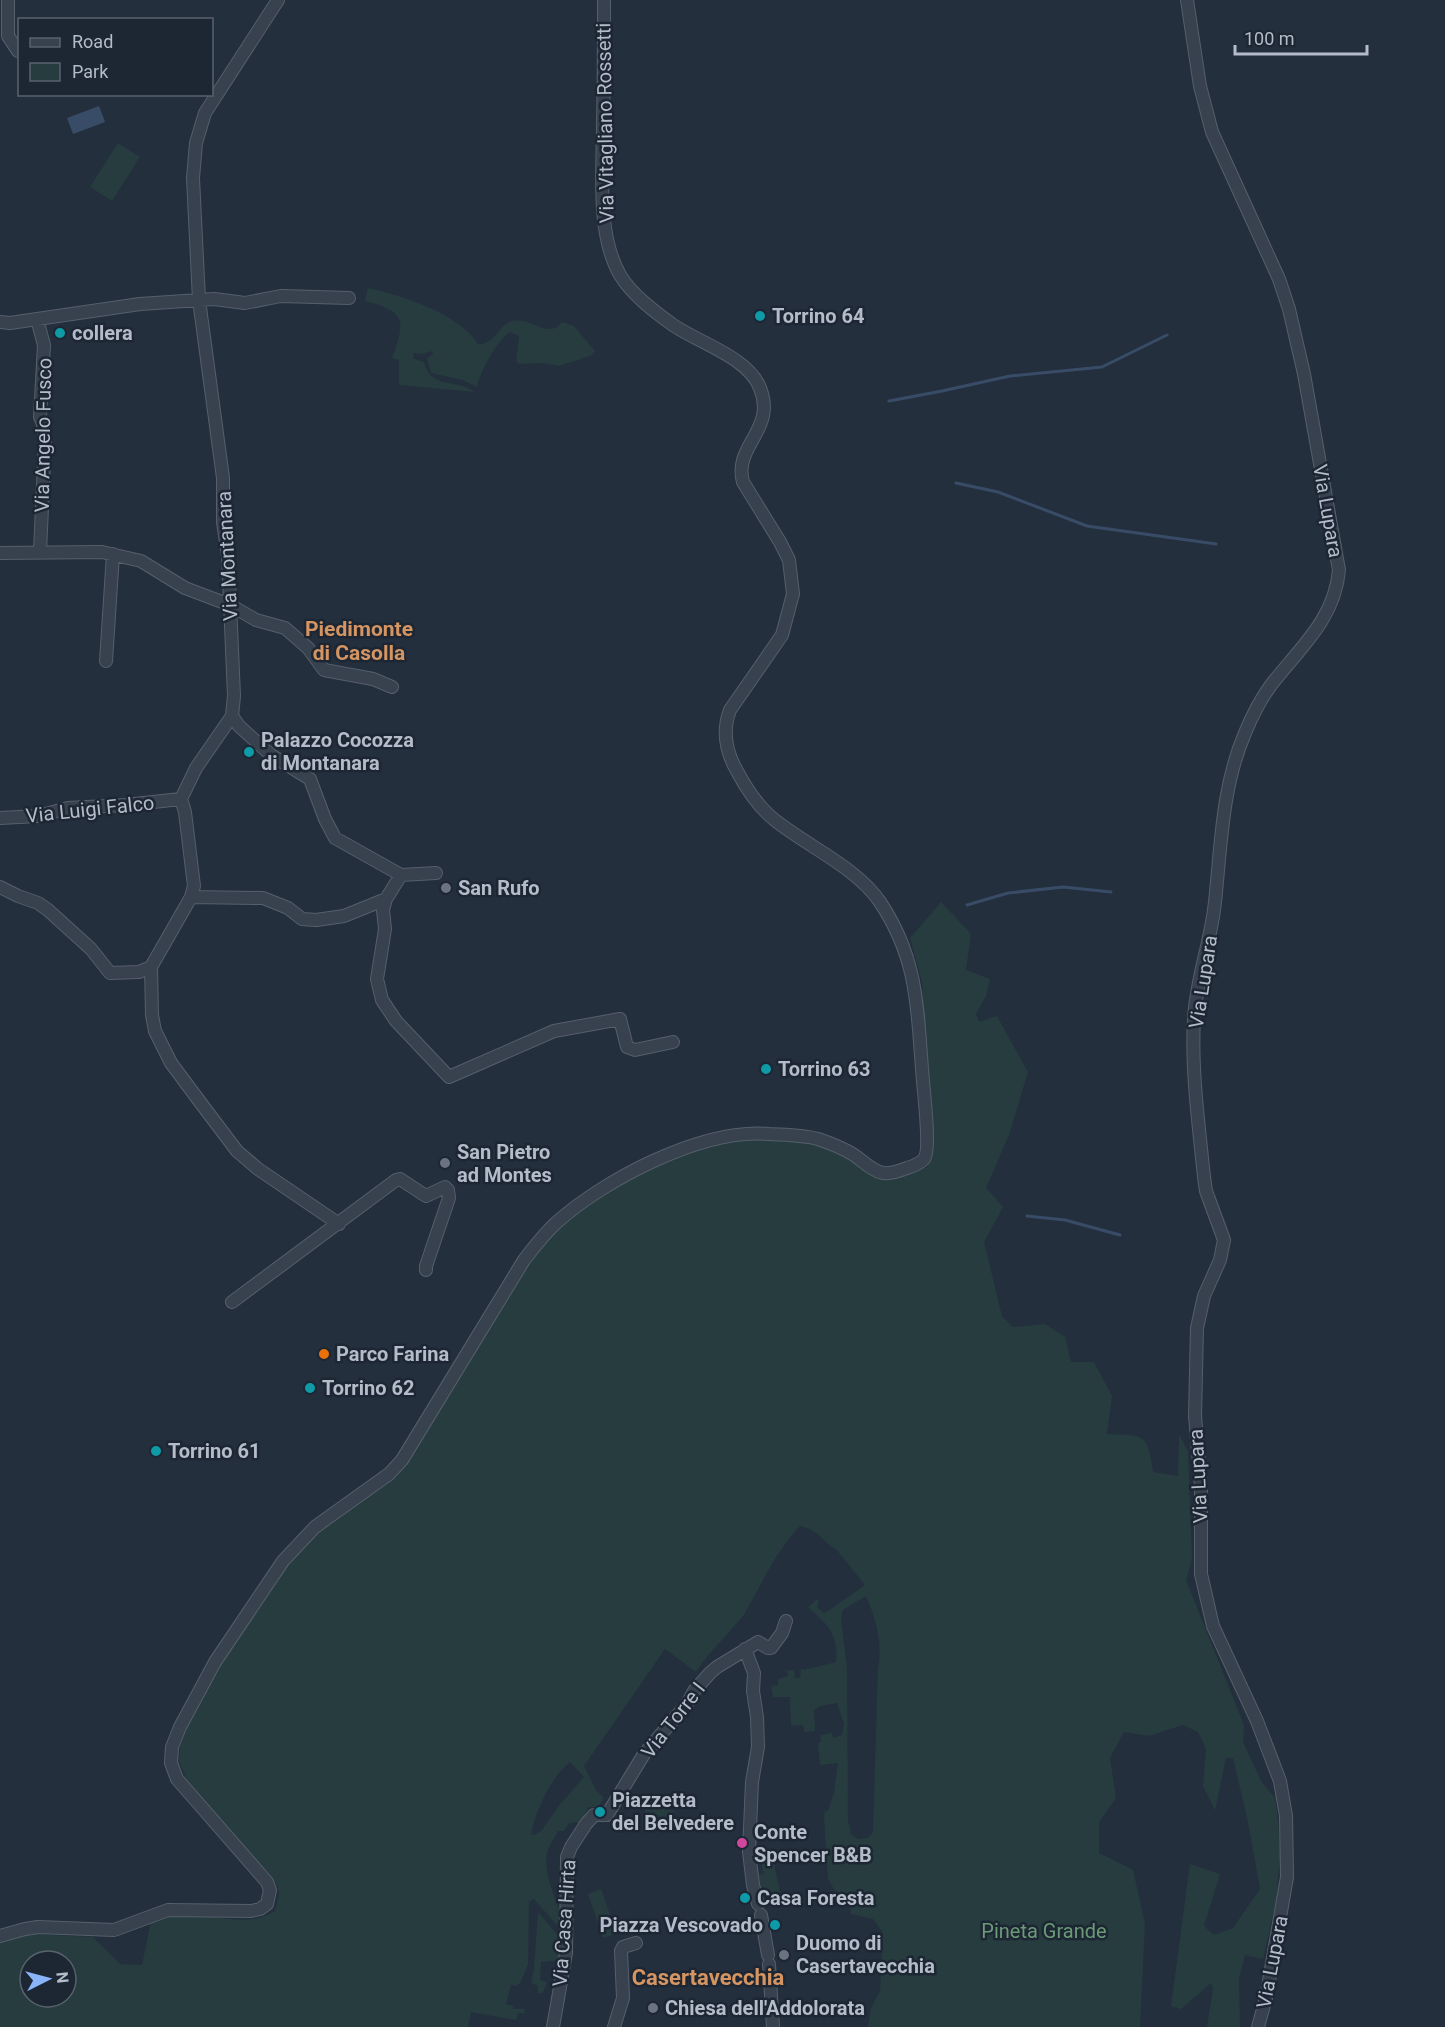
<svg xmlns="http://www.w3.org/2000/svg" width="1445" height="2027" viewBox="0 0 1445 2027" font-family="Roboto,sans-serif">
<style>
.green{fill:#263c3f;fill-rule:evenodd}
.water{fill:#394c67}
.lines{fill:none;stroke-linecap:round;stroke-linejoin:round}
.stream{stroke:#394c67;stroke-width:3}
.minor-casing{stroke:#565f6c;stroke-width:14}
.minor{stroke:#38414e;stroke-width:12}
.culture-dot{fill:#0f9aa8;stroke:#1d2633;stroke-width:2}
.worship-dot{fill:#6b7280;stroke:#1d2633;stroke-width:2}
.food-dot{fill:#e8710a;stroke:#1d2633;stroke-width:2}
.hotel-dot{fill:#d1479c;stroke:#1d2633;stroke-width:2}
.labels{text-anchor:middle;stroke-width:5;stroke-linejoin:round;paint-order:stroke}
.street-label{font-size:20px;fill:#b4bcc9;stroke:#1d2633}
.poi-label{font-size:20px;font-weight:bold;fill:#b4bcc9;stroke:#1d2633;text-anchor:start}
.park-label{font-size:20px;fill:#6b9a76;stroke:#1d2633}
.neighbourhood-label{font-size:21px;font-weight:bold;fill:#d59563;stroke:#1d2633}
.quarter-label{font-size:22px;font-weight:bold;fill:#d59563;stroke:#1d2633}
</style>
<rect width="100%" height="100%" fill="#242f3e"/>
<path class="green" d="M118,143L140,157L112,201L90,187Z
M368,288C401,295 460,314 478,344C495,345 498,324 513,321C531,317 548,340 562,322L574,326L595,351L590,356L559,366L544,363L518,364L516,360L519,336L510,332C497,340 480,372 477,387L463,380L431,373L427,358L433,354L432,351L423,354L413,353L414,359L424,362C431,390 455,378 475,392L399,385V360L392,358C406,320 406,312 365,301Z
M941,902L971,934L966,970L990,979L986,996L976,1014L979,1022L997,1016L1028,1072L1009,1135L986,1188L1003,1207L984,1242L1002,1316L1013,1327L1045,1324L1065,1337L1071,1362H1094L1112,1396L1107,1434C1145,1436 1148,1433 1153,1472L1178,1476L1179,1435L1188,1451L1192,1559L1186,1580L1244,1725L1243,1742L1262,1783L1275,1798L1278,1819L1280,1857L1276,1902L1263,1959L1245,1955L1239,1979L1240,2027H1207L1213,1988L1211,1983L1181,2009L1171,2006L1190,1864L1220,1874L1204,1926L1214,1935L1233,1928L1260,1889L1248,1822L1233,1758H1226L1215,1810L1203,1786L1206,1748L1198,1732L1183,1725L1149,1736L1124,1732L1110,1758L1116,1798L1099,1822V1853L1133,1870L1145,1924L1140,2027H868L871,2008L880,1991L883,1933L873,1919L851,1914L848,1897L835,1891L828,1879L824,1816L825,1811H828L834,1793L838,1763L820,1765L818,1743L821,1742L820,1735L832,1733L833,1738L842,1735L844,1724L837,1703L820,1706L814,1710L815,1731L804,1732L803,1725L791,1726L790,1697H773L771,1686L778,1685V1679L788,1676L787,1671H781L794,1670L795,1678H800L801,1669L804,1670L836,1662C839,1634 827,1624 808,1607L817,1599L819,1602L817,1607L824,1613L828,1611L865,1585L836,1549C825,1544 818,1529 800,1526L788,1540L774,1560L744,1615L705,1659L696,1672L665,1649L584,1766L596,1790L604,1798L598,1807H588L582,1825L575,1822L569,1823L564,1831H558C555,1837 551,1843 548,1849C541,1870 557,1903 565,1924L562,1931L534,1899L529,1902L528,1964L520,1984L518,1983L517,1986L511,1985L506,2004L513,2006V2009H525L524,2013H518L516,2020L471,2012L468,2027H0V1943L32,1934L93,1937L120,1964L142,1965L151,1921C158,1919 166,1916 174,1915C206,1911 246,1930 275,1911L279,1895L278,1886L186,1778L179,1762L180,1747L189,1721L209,1684L246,1624L279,1576L303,1547L321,1529L404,1468L519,1277L555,1229L599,1196L640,1173L690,1151L714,1143L766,1138L808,1142L835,1151L871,1174L887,1180L927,1167L931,1160L922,982L910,938ZM866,1596C876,1619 883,1643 878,1668L873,1832L868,1838L858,1839L851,1834L848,1821L847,1669L841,1618L843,1610ZM570,1762L584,1777L560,1804L542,1830L535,1835L531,1834C536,1810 551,1777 570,1762ZM30,1961H66V1997H30Z
M647,1805L675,1811L669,1831L642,1821Z
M771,1850L782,1900L768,1901L766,1894L757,1892L755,1875L764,1874L758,1852Z
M601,1889L613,1923L618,1922L621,1932L603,1938L588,1894Z
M538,1912L557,1934L564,1938L562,1960L541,1962L540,1980L547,1982L543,1993H538V1986L531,1983L534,1969Z"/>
<path class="water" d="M99,106L105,122L73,134L67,118Z"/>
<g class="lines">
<path class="stream" d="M889,401L942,391L1010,376L1102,367L1167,335
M956,483L998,492L1087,526L1216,544
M967,905L1008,893L1063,887L1111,892
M1027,1216L1065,1220L1120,1235"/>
<defs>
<path id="minor" d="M8,0V36L18,51
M1187,0L1200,86L1212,132L1279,279L1289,309L1304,374L1339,570C1335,619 1299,649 1271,685C1260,700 1252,716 1245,733C1222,786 1221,846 1215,902C1211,942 1196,979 1194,1019C1191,1069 1199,1127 1204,1177L1206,1191L1224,1240L1220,1260L1204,1296L1197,1328L1195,1416L1201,1486V1574L1213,1626L1257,1721L1280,1781L1286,1816L1287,1877L1266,1998L1258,2027
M37,319L44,345L40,417L43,424L45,441L40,552
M0,322L10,323L140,304L214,299L245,303L281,296L349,298
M0,553L102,552L141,561L185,588L230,605L256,620L285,628L308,648L324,670L373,679L392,687
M106,661L113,554
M232,716L239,726L271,755L310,779L325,819L335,838L401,875
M181,799L196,768L232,716L234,696L228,556L223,522V478L199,300L193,178L196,143L205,113L278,0
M0,818L38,816L68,808L125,805L181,799
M401,875L386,899L383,910L385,929L377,979L382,1000L396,1021L449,1077L554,1031L620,1019L627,1047L635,1050L673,1042
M401,875L436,873
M0,887L18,896L38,903L48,910L91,949L110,973L139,972L151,967L191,897L194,886L185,812L181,799
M191,897L263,898L288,908L302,919L316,920L344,916L386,899
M151,967L152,1015L155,1031L171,1063L200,1102L237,1151L258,1169L339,1224
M232,1302L396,1180L400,1179L426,1196L445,1187L448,1190L449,1198L426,1266V1270
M745,1649L754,1673L753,1691L757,1717L758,1747L752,1782L749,1852L753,1885L758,1904
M761,1915L768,1955
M0,1936L25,1929L38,1927L114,1930L168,1910L251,1911L260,1909L267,1904L270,1890L267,1882L177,1779L171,1763L172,1747L180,1727L215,1662L283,1561L315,1527L389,1474L402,1460L524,1260C534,1247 544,1234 556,1223C605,1179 703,1128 769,1134C785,1135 803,1135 818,1139C830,1143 843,1148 854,1155C863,1161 872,1171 883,1173C891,1174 899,1171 907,1168C913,1166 920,1164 924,1159C931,1150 924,1095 923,1081C917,1013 920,962 880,902C857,868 809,847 776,821C759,808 747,790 737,771C726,752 722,731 730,710L782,635L793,594L789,560L780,542L743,482C733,445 777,430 760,388C748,357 699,343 673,325C655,312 632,295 620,275C596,233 603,170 603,123C604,82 604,41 604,0
M769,1964L773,2027
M553,2027L566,1953L567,1857L571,1847L586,1824L594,1815H607L644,1754L687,1704L694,1691L710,1673L717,1667L758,1642L768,1648H771L782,1633L786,1621
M614,2027L623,1998L621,1951L623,1947L636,1943"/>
</defs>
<use href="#minor" class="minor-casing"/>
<use href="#minor" class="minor"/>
</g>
<g class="culture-dot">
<circle cx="760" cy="316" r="6"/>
<circle cx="60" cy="333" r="6"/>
<circle cx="249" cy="752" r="6"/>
<circle cx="766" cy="1069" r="6"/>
<circle cx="310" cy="1388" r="6"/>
<circle cx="156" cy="1451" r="6"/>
<circle cx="600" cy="1812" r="6"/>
<circle cx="745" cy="1898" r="6"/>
<circle cx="775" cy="1925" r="6"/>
</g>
<g class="worship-dot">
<circle cx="446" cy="888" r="6"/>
<circle cx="445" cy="1163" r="6"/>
<circle cx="784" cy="1955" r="6"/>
<circle cx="653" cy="2008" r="6"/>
</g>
<circle class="food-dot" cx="324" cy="1354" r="6"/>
<circle class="hotel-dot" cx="742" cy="1843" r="6"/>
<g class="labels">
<g class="street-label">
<text transform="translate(605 123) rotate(-91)" y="7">Via Vitagliano Rossetti</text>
<text transform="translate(43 435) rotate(-89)" y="7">Via Angelo Fusco</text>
<text transform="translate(1328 511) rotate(80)" y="7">Via Lupara</text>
<text transform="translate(227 556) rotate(-93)" y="7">Via Montanara</text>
<text transform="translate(90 809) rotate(-6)" y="7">Via Luigi Falco</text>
<text transform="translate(1203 982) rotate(-81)" y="7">Via Lupara</text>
<text transform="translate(1198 1476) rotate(-93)" y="7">Via Lupara</text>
<text transform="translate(673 1720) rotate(-52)" y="7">Via Torre I</text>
<text transform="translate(564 1923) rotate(-86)" y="7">Via Casa Hirta</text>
<text transform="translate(1272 1962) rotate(-79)" y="7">Via Lupara</text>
</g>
<g class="poi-label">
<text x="772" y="323">Torrino 64</text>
<text x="72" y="340">collera</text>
<text x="261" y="747">Palazzo Cocozza<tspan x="261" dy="23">di Montanara</tspan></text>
<text x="458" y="895">San Rufo</text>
<text x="778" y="1076">Torrino 63</text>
<text x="457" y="1159">San Pietro<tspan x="457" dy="23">ad Montes</tspan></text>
<text x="336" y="1361">Parco Farina</text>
<text x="322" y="1395">Torrino 62</text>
<text x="168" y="1458">Torrino 61</text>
<text x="612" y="1807">Piazzetta<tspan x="612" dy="23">del Belvedere</tspan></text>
<text x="754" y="1839">Conte<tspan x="754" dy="23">Spencer B&amp;B</tspan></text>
<text x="757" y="1905">Casa Foresta</text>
<text x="763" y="1932" text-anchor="end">Piazza Vescovado</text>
<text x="796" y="1950">Duomo di<tspan x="796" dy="23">Casertavecchia</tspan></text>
<text x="665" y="2015">Chiesa dell'Addolorata</text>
</g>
<g class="park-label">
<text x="1044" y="1938">Pineta Grande</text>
</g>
<g class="neighbourhood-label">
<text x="359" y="636">Piedimonte<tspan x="359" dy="24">di Casolla</tspan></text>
</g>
<g class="quarter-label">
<text x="708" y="1985">Casertavecchia</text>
</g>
</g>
<rect x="18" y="18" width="195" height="78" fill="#1d2633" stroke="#59626f" stroke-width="1.5"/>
<rect x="30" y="38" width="30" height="9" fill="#38414e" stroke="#59626f" stroke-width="1.5"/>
<text x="72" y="48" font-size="18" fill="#b4bcc9">Road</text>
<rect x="30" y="63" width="30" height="18" fill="#263c3f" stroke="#59626f" stroke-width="1.5"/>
<text x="72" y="78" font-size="18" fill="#b4bcc9">Park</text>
<g transform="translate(48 1979) rotate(84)"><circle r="28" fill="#1d2633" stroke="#59626f" stroke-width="1.5"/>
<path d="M0-4.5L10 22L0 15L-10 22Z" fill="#8ab4f8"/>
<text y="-9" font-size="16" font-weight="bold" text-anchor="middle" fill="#b4bcc9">N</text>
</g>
<path d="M1235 45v9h132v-9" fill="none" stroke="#b4bcc9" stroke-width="3"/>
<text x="1244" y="45" font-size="18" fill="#b4bcc9" stroke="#1d2633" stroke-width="4.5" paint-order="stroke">100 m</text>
</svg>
